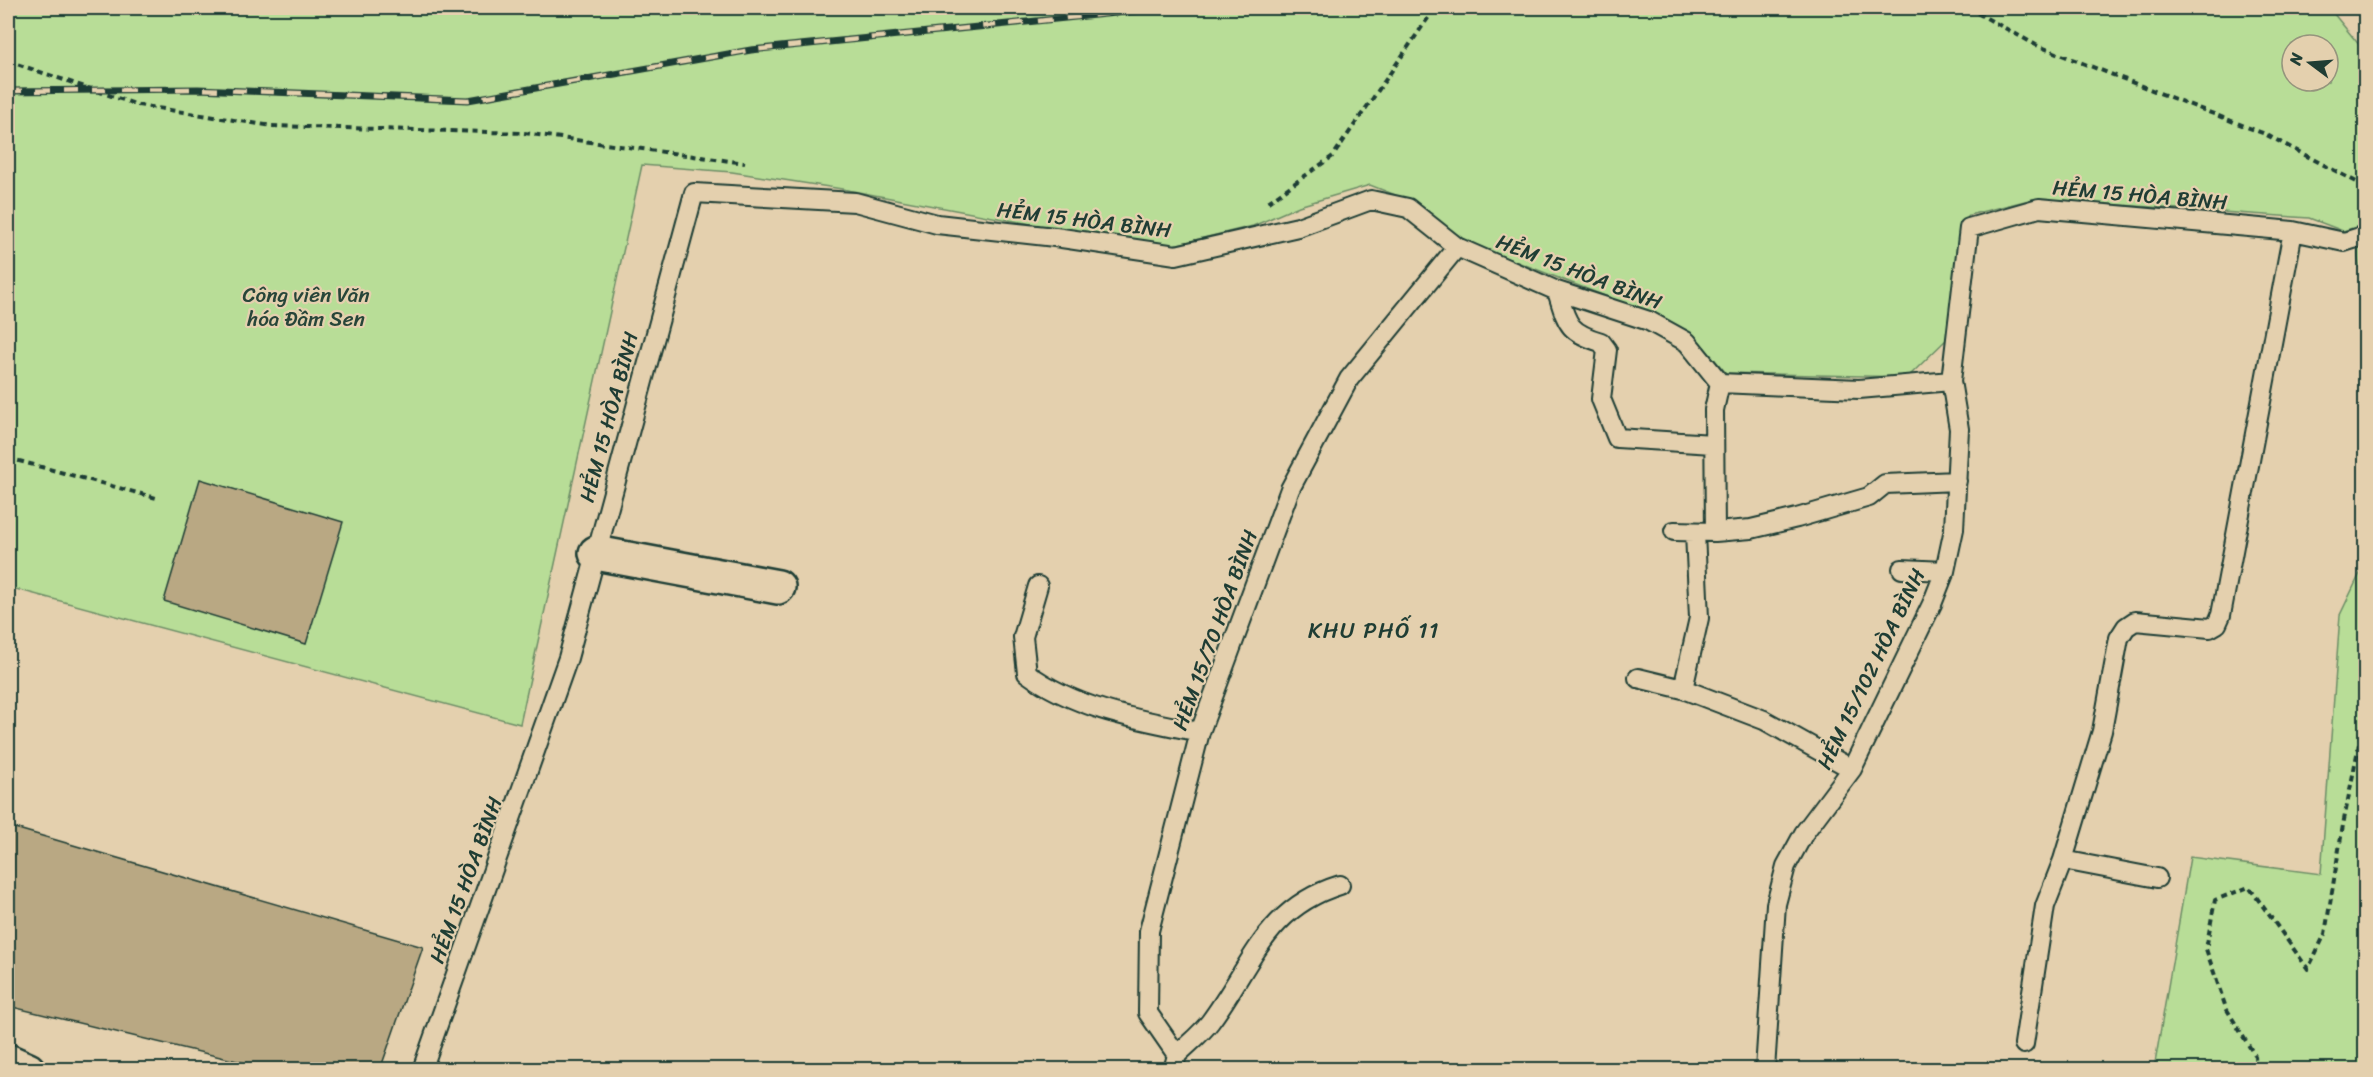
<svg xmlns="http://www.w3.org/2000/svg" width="2373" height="1077" viewBox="0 0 2373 1077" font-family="Sriracha,sans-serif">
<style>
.green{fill:#b8dd97;stroke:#6c8d66;stroke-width:1.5;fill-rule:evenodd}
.building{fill:#b9a883;stroke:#1f3d34;stroke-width:1.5}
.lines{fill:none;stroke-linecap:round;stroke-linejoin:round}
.lane-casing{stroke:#1f3d34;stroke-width:22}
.street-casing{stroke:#1f3d34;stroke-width:38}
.secondary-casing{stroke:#1f3d34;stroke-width:38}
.path{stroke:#1f3d34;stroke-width:4;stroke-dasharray:6 4.5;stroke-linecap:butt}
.lane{stroke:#e4d0ae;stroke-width:18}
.street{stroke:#e4d0ae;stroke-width:33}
.secondary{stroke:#e4d0ae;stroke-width:33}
.rail-casing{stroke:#1f3d34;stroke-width:7}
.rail{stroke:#e4d0ae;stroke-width:4.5;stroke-dasharray:14;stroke-linecap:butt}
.labels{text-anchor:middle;stroke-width:4.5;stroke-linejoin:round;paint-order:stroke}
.street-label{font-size:21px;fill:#1f3d34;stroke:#e4d0ae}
.park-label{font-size:21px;fill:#274539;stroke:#e4d0ae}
.neighbourhood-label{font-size:22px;letter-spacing:1.5px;fill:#1f3d34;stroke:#e4d0ae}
</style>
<rect width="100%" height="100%" fill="#e4d0ae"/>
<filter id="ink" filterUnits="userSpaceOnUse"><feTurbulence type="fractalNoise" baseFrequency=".0167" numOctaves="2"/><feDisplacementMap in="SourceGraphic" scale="12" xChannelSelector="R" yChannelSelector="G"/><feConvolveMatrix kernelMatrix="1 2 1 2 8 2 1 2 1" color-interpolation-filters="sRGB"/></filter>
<g filter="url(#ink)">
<path class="green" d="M8,8H2329L2365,52V287C2356,261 2357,253 2359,226L2343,231L2309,218L2033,199L1969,215L1963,228L1949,337L1908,377L1726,373L1694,335L1654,315L1463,241L1408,200L1370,185L1299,206L1253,226L1174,245L1079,233L842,189L732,172L642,165L520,724L8,587ZM2292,45H2328V81H2292Z
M2365,563V1069H2154L2190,857L2321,874L2340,615Z"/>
<path class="building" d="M200,479L343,522L306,644L164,601Z
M8,826L423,947L380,1070H274L8,1006Z"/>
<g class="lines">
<defs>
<path id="lane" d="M1557,291C1567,323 1567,332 1601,342L1607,350L1601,399L1617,438L1713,444
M1674,531L1715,532L1751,529L1797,518L1869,497L1885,484L1957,481
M1715,532L1714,410L1720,383
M1902,569L1945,571
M1038,586L1023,637L1027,673C1077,710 1141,720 1200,732
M1638,678L1683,689L1764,720L1852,769
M1683,689L1699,618L1695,533
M2063,860L2157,878
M2024,1044L2045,906L2063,860L2102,731L2119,638L2126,627L2135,621L2210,628L2217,624L2221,615L2293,231
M1177,1055C1188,1044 1201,1034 1210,1022C1252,966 1265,908 1340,885
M422,1070L568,658L694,193L855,202L937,224L1055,237L1176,255L1298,227L1371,200L1408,208L1457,247L1557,291L1649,321L1687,342L1720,383L1859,389L1951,381L1969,228L2039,208L2293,231L2344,242L2366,235
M1173,1070L1177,1055L1148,1013L1149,931L1200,732L1290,489L1349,379L1457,247
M1765,1070L1776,904L1786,866L1804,833L1852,769L1932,604L1945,571L1954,529L1959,429L1951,381"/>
<path id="street" d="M596,553L778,587"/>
<path id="secondary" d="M8,1061L28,1070"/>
</defs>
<use href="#lane" class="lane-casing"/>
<use href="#street" class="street-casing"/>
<use href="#secondary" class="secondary-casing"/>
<path class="path" d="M1968,8L2036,45L2265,134L2366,187
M8,61L138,105L272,126L524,133L745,163
M1268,202L1333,156L1435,8
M8,458L160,499
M2256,1070L2255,1056L2226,1008L2206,949L2215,900L2249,887L2308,969L2325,934L2343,825L2366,709"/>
<use href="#lane" class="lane"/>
<use href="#street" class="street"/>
<use href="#secondary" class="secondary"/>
<defs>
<path id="rail" d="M8,91L198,89L468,100L751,50L1165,8"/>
</defs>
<use href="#rail" class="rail-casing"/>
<use href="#rail" class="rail"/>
</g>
</g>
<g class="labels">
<g class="street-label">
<text transform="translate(2140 195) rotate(5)" y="7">HẺM 15 HÒA BÌNH</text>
<text transform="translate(1084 220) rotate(7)" y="7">HẺM 15 HÒA BÌNH</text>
<text transform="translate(1579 272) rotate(21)" y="7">HẺM 15 HÒA BÌNH</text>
<text transform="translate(609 417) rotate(-75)" y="7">HẺM 15 HÒA BÌNH</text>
<text transform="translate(1215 630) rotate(-70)" y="7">HẺM 15/70 HÒA BÌNH</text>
<text transform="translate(1871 669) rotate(-64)" y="7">HẺM 15/102 HÒA BÌNH</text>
<text transform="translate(466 880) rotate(-70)" y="7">HẺM 15 HÒA BÌNH</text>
</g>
<g class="park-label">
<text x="306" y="302">Công viên Văn<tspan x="306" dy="24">hóa Đầm Sen</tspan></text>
</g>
<g class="neighbourhood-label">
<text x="1374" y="638">KHU PHỐ 11</text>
</g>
</g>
<rect width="2373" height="1077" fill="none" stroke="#e4d0ae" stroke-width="30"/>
<rect x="15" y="15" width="2343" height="1047" fill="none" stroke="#1f3d34" stroke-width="2" filter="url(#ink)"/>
<g transform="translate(2310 63) rotate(286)"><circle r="28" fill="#e4d0ae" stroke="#95957d" stroke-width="1.5"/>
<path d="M0-4.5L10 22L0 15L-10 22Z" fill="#1f3d34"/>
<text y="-9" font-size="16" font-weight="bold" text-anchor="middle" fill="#1f3d34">N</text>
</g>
</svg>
